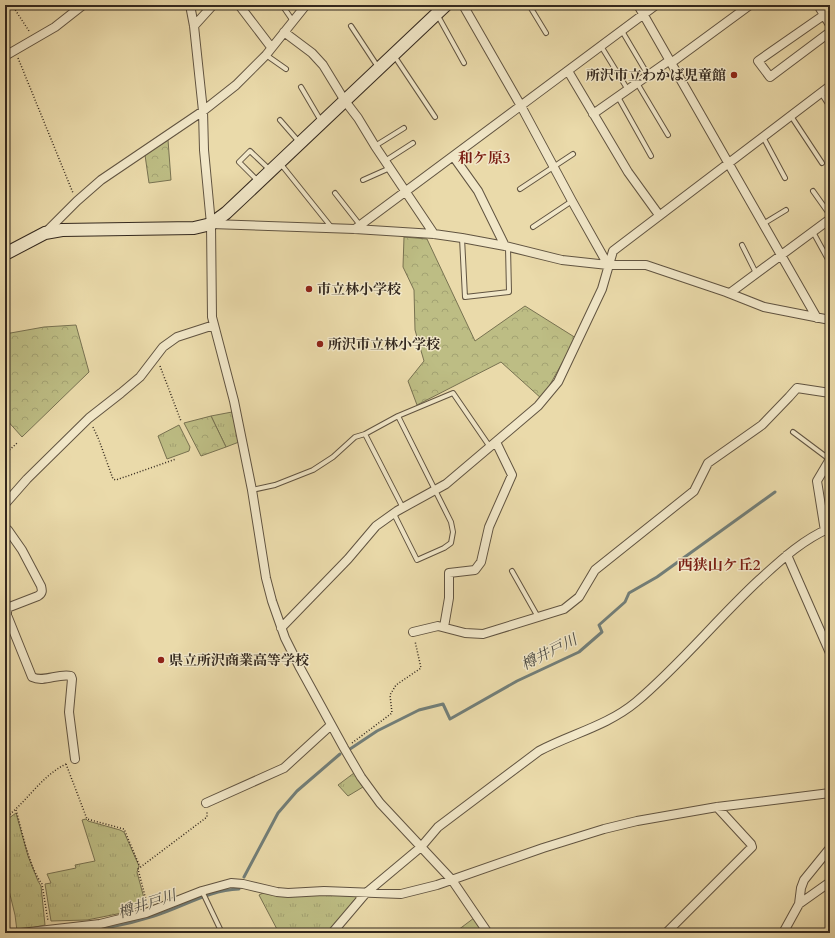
<svg xmlns="http://www.w3.org/2000/svg" width="835" height="938" viewBox="0 0 835 938" font-family="Cardo,'Noto Serif JP',serif">
<style>
.grass{fill:url(#grass-tufts);stroke:#787251}
.forest{fill:url(#forest-crowns);stroke:#787251}
.lines{fill:none;stroke-linecap:round;stroke-linejoin:round}
.stream{stroke:#727e78;stroke-width:3}
.lane-casing{stroke:#615441;stroke-width:6}
.street-casing{stroke:#615441;stroke-width:10}
.secondary-casing{stroke:#33281e;stroke-width:14}
.path{stroke:#33281e;stroke-width:1.5;stroke-dasharray:1 2;stroke-linecap:butt}
.lane{stroke:#f1e7c8;stroke-width:4}
.street{stroke:#f1e7c8;stroke-width:8}
.secondary{stroke:#f1e7c8;stroke-width:12}
.poi-dot{fill:#8f2418;stroke:#f1e7c8;stroke-width:1.5}
.labels{text-anchor:middle;stroke-width:3;stroke-linejoin:round;paint-order:stroke}
.poi-label{font-size:14px;font-weight:bold;fill:#33281e;stroke:#f1e7c8;text-anchor:start}
.neighbourhood-label{font-size:15px;font-weight:bold;fill:#7a1f14;stroke:#f1e7c8}
.water-label{font-size:15px;font-style:italic;fill:#4d4c44;stroke:#f1e7c8}
</style>
<defs>
<pattern id="grass-tufts" width="24" height="20" patternUnits="userSpaceOnUse"><rect width="24" height="20" fill="#bdbd84"/><path d="M3 7l-1-3M5 7V3M7 7l1-3M15 17l-1-3M17 17v-4M19 17l1-3" fill="none" stroke="#a3a272"/></pattern>
<pattern id="forest-crowns" width="20" height="18" patternUnits="userSpaceOnUse"><rect width="20" height="18" fill="#bdbd84"/><path d="M2 6a3 3 0 1 1 6 0M12 15a3 3 0 1 1 6 0" fill="none" stroke="#a3a272"/></pattern>
</defs>
<rect width="100%" height="100%" fill="#eadaaa"/>
<filter id="stains"><feTurbulence type="fractalNoise" baseFrequency=".005" numOctaves="4"/><feColorMatrix values="0 0 0 0 .2 0 0 0 0 .09 0 0 0 0 .02 0 0 0 .5 -.17"/></filter>
<radialGradient id="worn" r=".72"><stop offset=".6" stop-color="#630" stop-opacity="0"/><stop offset="1" stop-color="#630" stop-opacity=".3"/></radialGradient>
<path class="grass" d="M232,412L239,442L226,447L211,416Z
M179,425L190,447L189,451L167,459L158,436Z
M354,773L363,787L348,796L338,785Z
M16,813L28,856L38,881L41,886L45,925L17,931L15,915L5,874V821Z
M86,819L88,821L120,830L124,832L139,866L137,872L145,902L142,906L122,913L87,920L51,921L45,884L51,883L47,874L76,868L75,865L95,861L82,820Z
M263,893L355,896L356,898L328,933H279L259,895Z
M474,918L485,933H454Z"/>
<path class="forest" d="M168,140L171,180L149,183L145,155Z
M404,237L427,239L475,341L525,306L576,338L542,399L501,362L417,405L408,381L424,361L415,330L414,290L403,267Z
M76,325L89,372L22,437L5,418V334L44,327Z
M211,416L226,447L201,456L184,423Z"/>
<g class="lines">
<path class="stream" d="M350,749L377,731L419,710L443,704L450,719L517,681L579,652L602,632L599,625L625,602L629,593L657,577L775,492
M244,877L278,813L297,791L340,754
M61,933C94,931 123,926 154,916C183,907 209,890 239,889"/>
<defs>
<path id="lane" d="M282,5L293,21
M529,5L546,33
M438,16L464,63
M351,26L378,67
M622,31L648,75
M601,46L628,90
M266,55L286,69
M395,57L435,117
M637,83L668,135
M301,87L321,121
M821,93L830,107
M618,97L651,156
M791,116L822,163
M280,120L300,143
M763,137L785,178
M375,146L404,128
M385,161L413,143
M280,163L332,228
M257,180L239,162L250,151L270,170
M363,180L390,168
M520,189L573,154
M813,191L830,215
M335,193L360,225
M763,224L786,210
M533,227L572,201
M813,232L830,263
M462,238L465,297L509,292L508,247
M742,245L756,273
M793,432L829,459
M365,434L398,416L453,393L490,447
M252,490L275,485L313,470L333,457L355,437L365,434L403,508
M394,514L417,560L444,548L451,543L453,532L451,522L398,416
M512,571L538,617
M202,891L222,933"/>
<path id="street" d="M190,5L194,26L203,111L204,150L211,224L212,317L234,401L252,490L266,578L272,601L285,638L299,666L344,748L361,777L380,803L452,880L488,933
M239,5L271,47
M463,5L521,106L572,201L608,265
M638,5L817,318
M818,5L830,25
M824,15L758,61L770,77L830,32
M194,26L213,5
M284,32L312,53L323,65L345,101L358,118L375,146L434,234
M5,56L55,27L83,5
M671,63L750,5
M568,71L628,172L659,215
M593,114L670,60
M453,156L478,191L505,246
M211,224L355,229L434,234L462,238L505,246L562,260L608,265H646L726,292L764,307L830,320
M355,229L656,5
M45,233L77,201L101,180L203,111L236,85L266,55L306,5
M730,293L830,219
M5,504L27,479L89,418L121,393L140,377L163,347L177,337L214,325
M5,529L8,530L22,550L41,586C42,590 43,593 38,596L7,608V615L32,677C44,683 58,673 71,676L72,679L69,712L75,759
M825,531L817,481L830,459
M787,555L830,653
M444,627L449,598V573L475,570L481,562L489,527L512,475L496,442
M281,628L348,559L376,526L397,511L446,484L538,406L558,382L602,289L613,251L830,86
M413,632L438,626L465,633L483,634L564,609L579,597L595,570L694,491L708,463L762,425L789,397L797,388L830,393
M206,803L284,768L331,725
M799,904L830,882
M21,933L100,924L116,920L146,913L202,891L231,883L243,884L277,892L288,893L324,891L401,894L437,885L543,848L604,829L637,821L717,807L830,793
M332,933L366,893L421,847L438,827L539,751C571,734 607,726 636,702C680,665 717,619 759,580C781,560 802,540 830,528
M666,933L752,847L751,844L717,807
M783,933L799,904L801,888L804,880L830,848"/>
<path id="secondary" d="M5,254L45,233L62,230L194,228L211,224L226,213L446,5"/>
</defs>
<use href="#lane" class="lane-casing"/>
<use href="#street" class="street-casing"/>
<use href="#secondary" class="secondary-casing"/>
<path class="path" d="M12,5L29,31
M18,58L73,193
M160,366L181,421
M93,427L99,440L113,479L116,480L176,459
M5,454L17,443
M352,743L392,713L390,695L396,685L421,668L415,641
M66,764L87,819L124,829L140,867
M16,810C22,831 29,867 42,884L48,921
M5,818C27,802 41,776 66,764
M147,904L138,869L207,817V811"/>
<use href="#lane" class="lane"/>
<use href="#street" class="street"/>
<use href="#secondary" class="secondary"/>
</g>
<g class="poi-dot">
<circle cx="734" cy="75" r="4"/>
<circle cx="309" cy="289" r="4"/>
<circle cx="320" cy="344" r="4"/>
<circle cx="161" cy="660" r="4"/>
</g>
<g class="labels">
<g class="poi-label">
<text x="726" y="80" text-anchor="end">所沢市立わかば児童館</text>
<text x="317" y="294">市立林小学校</text>
<text x="328" y="349">所沢市立林小学校</text>
<text x="169" y="665">県立所沢商業高等学校</text>
</g>
<g class="neighbourhood-label">
<text x="484" y="163">和ケ原3</text>
<text x="719" y="570">西狭山ケ丘2</text>
</g>
<g class="water-label">
<text transform="translate(549 652) rotate(-27)" y="5">樽井戸川</text>
<text transform="translate(147 904) rotate(-18)" y="5">樽井戸川</text>
</g>
</g>
<rect width="835" height="938" fill="none" stroke="#eadaaa" stroke-width="20"/>
<rect x="6" y="6" width="823" height="926" fill="none" stroke="#33281e" stroke-width="2"/>
<rect x="10" y="10" width="815" height="918" fill="none" stroke="#33281e"/>
<rect width="100%" height="100%" filter="url(#stains)"/>
<rect width="100%" height="100%" fill="url(#worn)"/>
</svg>
